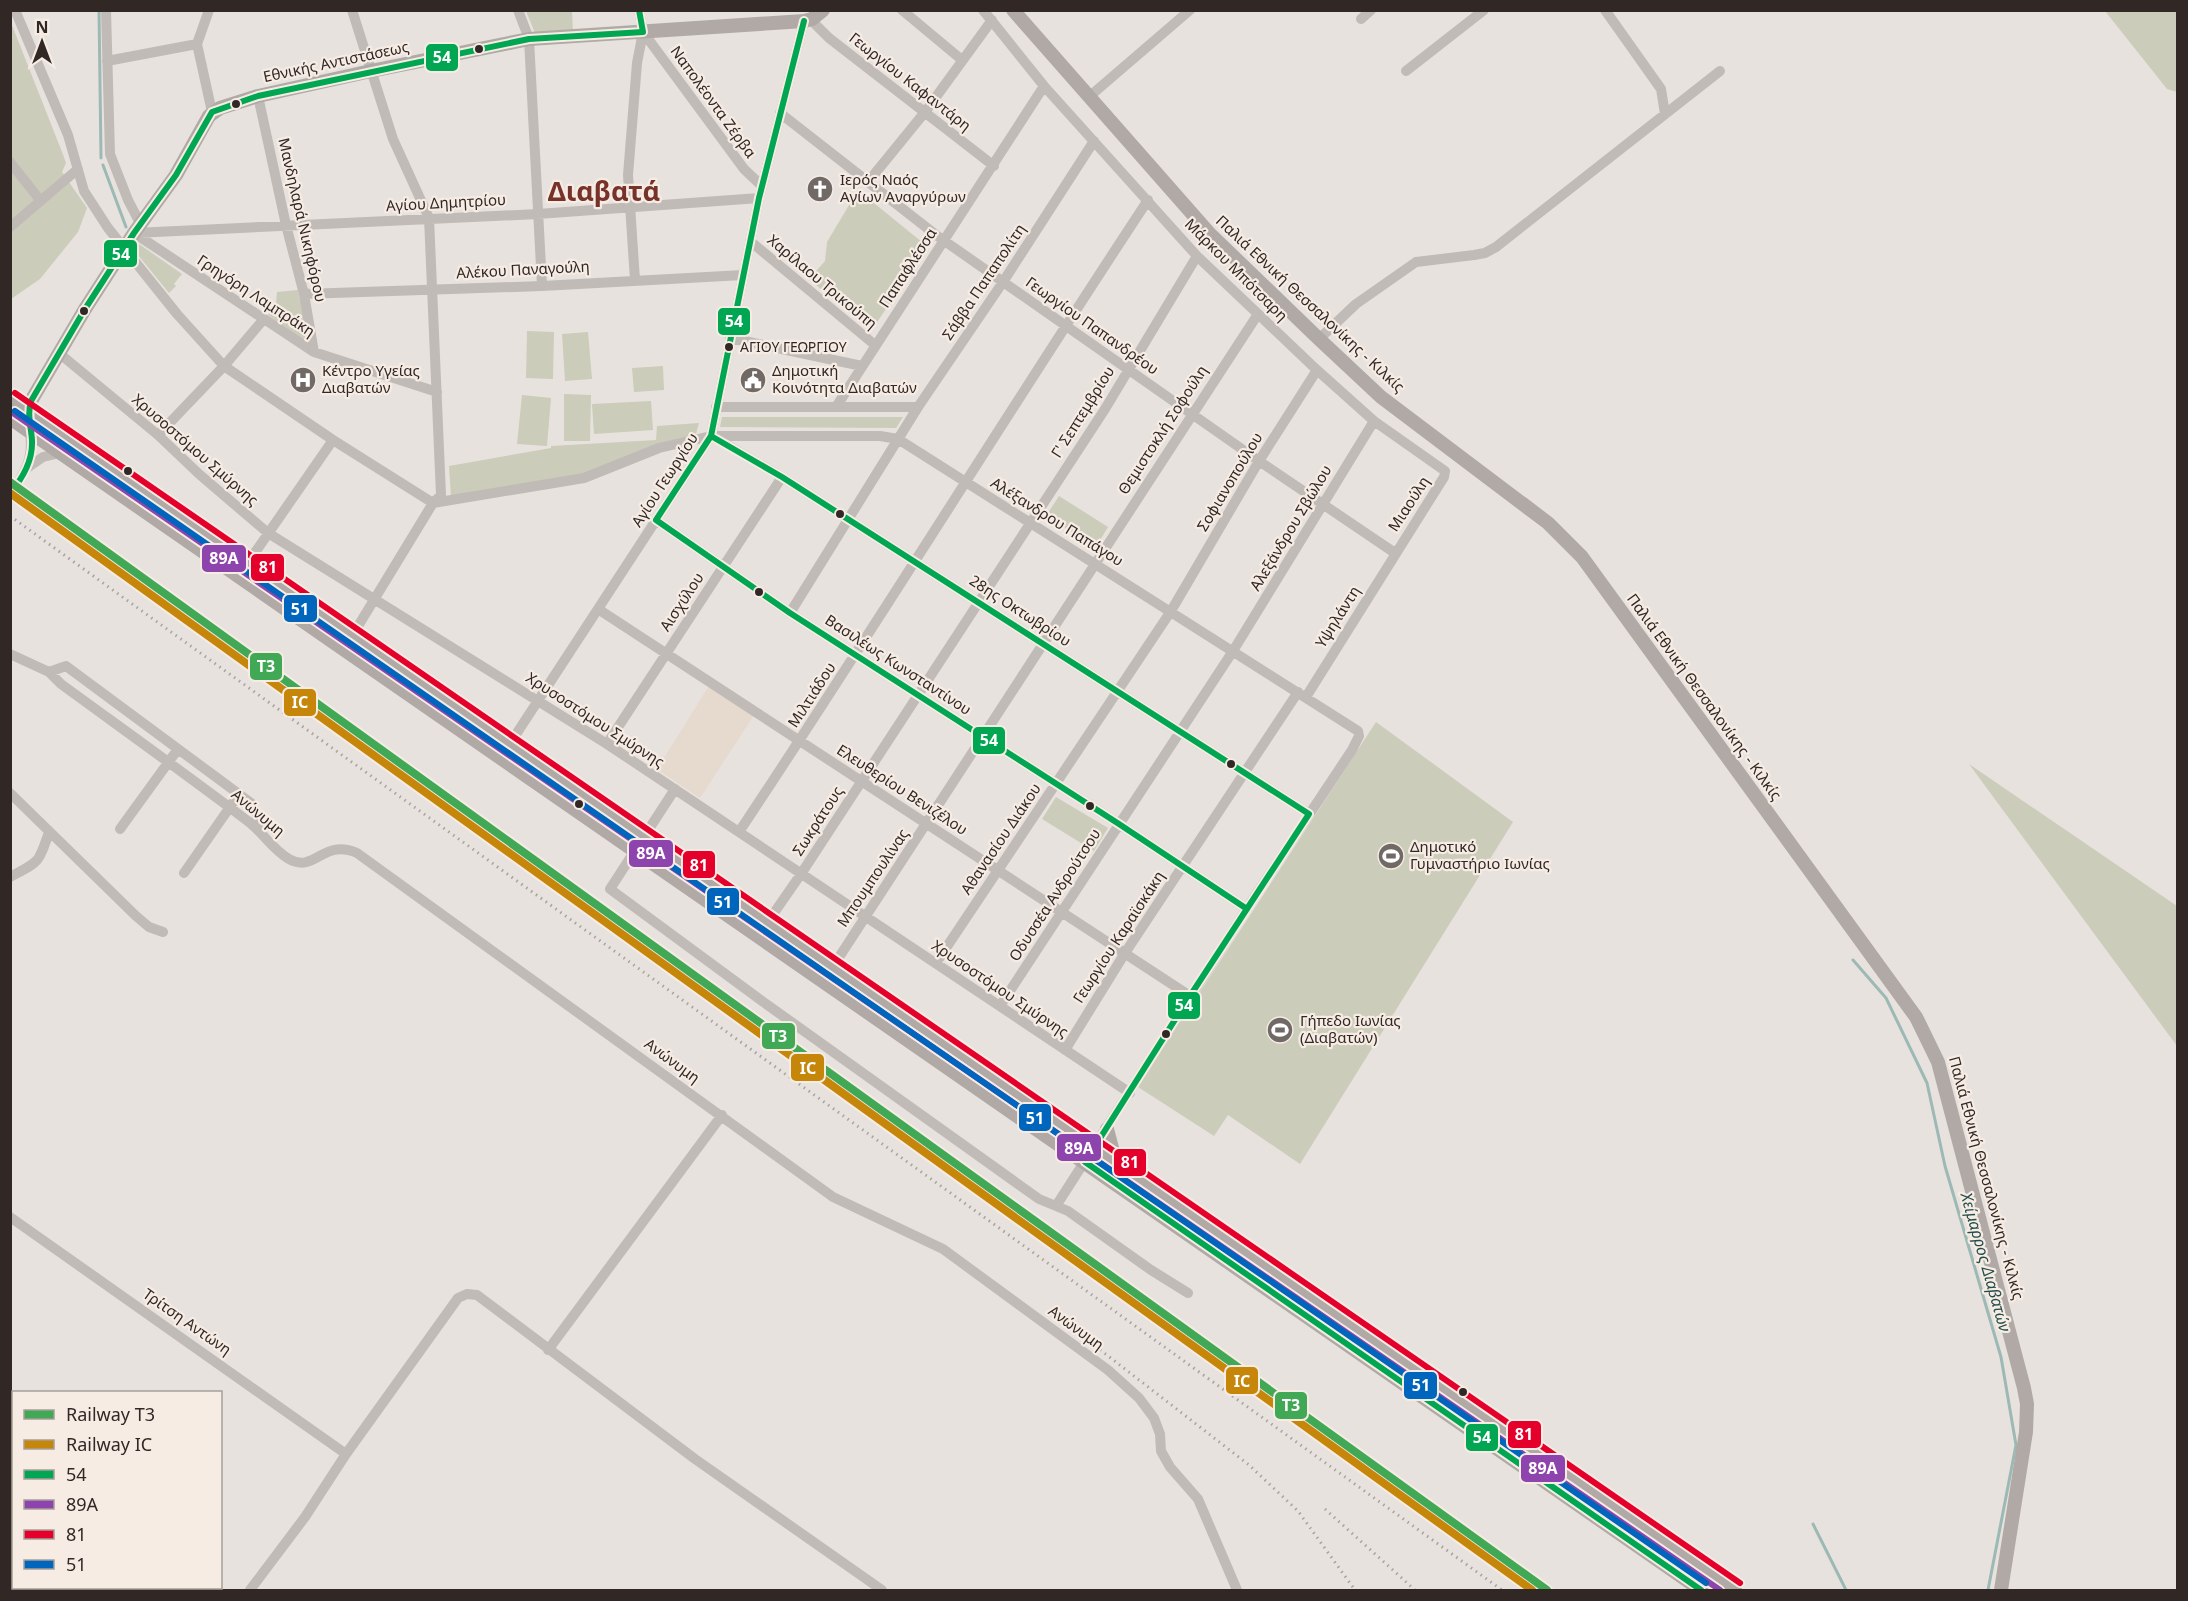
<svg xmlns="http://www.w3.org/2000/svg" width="2188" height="1601" viewBox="0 0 2188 1601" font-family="'Noto Sans',sans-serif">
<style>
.green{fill:#cbccb9}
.plaza{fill:#e6d9ce}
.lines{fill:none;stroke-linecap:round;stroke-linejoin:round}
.stream{stroke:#9cb9b5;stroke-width:3}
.minor{stroke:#c1bbb7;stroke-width:10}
.major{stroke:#b0a9a6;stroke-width:14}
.rail{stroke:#a9a4a1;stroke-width:3;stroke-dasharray:1.5 4.5;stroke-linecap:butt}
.bus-1-casing{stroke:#f6ece4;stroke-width:10}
.bus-2-casing{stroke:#f6ece4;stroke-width:10}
.bus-3-casing{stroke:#f6ece4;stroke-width:10}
.bus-4-casing{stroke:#f6ece4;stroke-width:10}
.bus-1{stroke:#00a651;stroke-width:6}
.bus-2{stroke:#8e44ad;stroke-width:6}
.bus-3{stroke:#e4002b;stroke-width:6}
.bus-4{stroke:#0065bd;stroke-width:6}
.rail-1-casing{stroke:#f6ece4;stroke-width:12}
.rail-2-casing{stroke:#f6ece4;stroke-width:12}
.rail-1{stroke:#41a956;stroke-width:8}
.rail-2{stroke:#c6860a;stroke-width:8}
.bus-dot{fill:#312826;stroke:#f6ece4;stroke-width:2}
.labels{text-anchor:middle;stroke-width:4.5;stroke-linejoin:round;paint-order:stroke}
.bus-label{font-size:14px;fill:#312826;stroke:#f6ece4;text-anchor:start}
.street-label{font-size:15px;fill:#312826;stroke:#f6ece4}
.poi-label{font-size:15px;fill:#312826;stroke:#f6ece4;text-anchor:start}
.water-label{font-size:16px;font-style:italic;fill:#214d4b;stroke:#f6ece4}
.town-label{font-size:27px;font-weight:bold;fill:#773329;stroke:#f6ece4}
.line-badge{stroke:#f6ece4;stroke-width:2}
.badge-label{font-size:16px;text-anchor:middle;font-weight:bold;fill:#fff}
</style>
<rect width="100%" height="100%" fill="#e8e2de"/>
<path class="green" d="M526,11H572L573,31L535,33Z
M2105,11H2177V92L2167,89Z
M10,20L62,152L66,163L62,172L87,208L78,232L40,279L11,299Z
M858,190L928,247L871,331L809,279L825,261L827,242Z
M139,244L182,274L174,284L176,286L169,293L134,250Z
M298,290L308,337L305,341L268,315L276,303L277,292Z
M527,331L554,332L553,379L526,378Z
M588,332L592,379L565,381L562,334Z
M663,366L664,390L634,392L632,368Z
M564,394L591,395L590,441H564Z
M522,395L551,398L547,446L517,444Z
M651,401L653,430L594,434L592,404Z
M722,417H903L896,428L720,427Z
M699,423L696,434L583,474L451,497L449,466L551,448V446L656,440L657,426Z
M1059,496L1108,527L1096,547L1046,516Z
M1376,722L1513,822L1300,1164L1228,1115L1214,1136L1138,1087Z
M1969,764L2177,906V1046Z
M1056,797L1108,828L1094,851L1042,819Z"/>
<path class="plaza" d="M711,683L756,712L700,798L657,769Z"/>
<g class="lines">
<path class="stream" d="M99,10L101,158
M103,165L126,227
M1853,960L1886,998L1927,1083L1945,1166L2001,1357L2016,1445L1988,1590
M1813,1524L1846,1590"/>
<path class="minor" d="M15,10L68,135L84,191L108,228L177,314L224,366L333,440L433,503
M106,10L110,154L128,200L141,225
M209,10L197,44L212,112
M518,10L529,39L542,286
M639,10L643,32L744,169L762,186
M902,10L962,60
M983,10L1044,86L1197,256L1317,370L1374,421L1445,471L1444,477L1306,697
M1605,10L1661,89L1665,114
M810,19L829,38L994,166
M1361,19L1371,10
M107,61L197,44
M1406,71L1484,10
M258,96L286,225L304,294L314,352
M1090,96L1190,10
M780,113L936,235L1259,461L1395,553
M10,162L40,200
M868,182L925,112L992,20
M10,227L78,169
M134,233L538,214L759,198
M134,233L314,352L437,392
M750,241L875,345
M635,280L628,175L637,63L643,32
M304,294L542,286L743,275
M730,338L862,366
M1319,339L1356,304L1416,262L1474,255L1485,253L1496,247L1720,71
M60,354L158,435L199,474L268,533L607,744L1130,1093
M716,407H918
M836,407L1044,86
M158,435L224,366L263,320
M712,436L782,477L1309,814
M27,468L43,457L60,453
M10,494C25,474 34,457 30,433
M433,503L584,478L659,448L711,436H880L898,439L1358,731L1359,736L1352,750L1257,893L1056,1206
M656,520L790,613L1119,824L1247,909
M247,564L333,440
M598,609L1190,996
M790,613L918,407L1003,282L1094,141
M352,636L433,503L441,495L429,218L393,139L352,10
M10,654L49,672L61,684C124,730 187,775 249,822C263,833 274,851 289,859C315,874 322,838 357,853L833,1197L943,1249L1108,1370L1139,1398L1154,1418L1160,1434L1161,1451L1170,1467L1198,1499L1237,1590
M49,672L66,666L251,803L257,815L258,830
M607,744L782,477
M509,745L711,436L759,198L804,21
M675,789L610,889L762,1001L1039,1199L1068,1211L1151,1270L1188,1293
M10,793L136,916L149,927L163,932
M120,829L178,749
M739,832C878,623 1010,409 1148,200
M184,873L239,794
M10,877C40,861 38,864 49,832
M767,923L801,874L1105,409L1197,256
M936,963L1171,611L1259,461L1317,370
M832,968L1258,314
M1000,1006L1233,651L1374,421
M1065,1050L1125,953L1298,692
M10,1217L346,1454
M548,1350L722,1115
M250,1590L305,1517L346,1454L458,1298L467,1294L477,1295L695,1459L882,1590"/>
<path class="major" d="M1013,10L1210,234L1319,339L1381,397L1548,523L1582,557L1916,1017L1938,1062L2024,1388L2027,1404L2026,1432L2001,1590
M10,400L1735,1590
M10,418L1701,1590
M28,420L31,401L85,309L134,233L176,175L209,116L220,108L258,96L371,71L529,39L804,21L812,19L823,10
M1107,1129L1112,1148L1119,1164"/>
<path class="rail" d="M10,516L1502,1590
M1081,1335L1249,1465L1298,1511L1355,1590
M1325,1509L1415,1590"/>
<defs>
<path id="bus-1" d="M804,21L759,198L711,436L656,520L790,613L1119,824L1247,909
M711,436L782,477L1309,814L1190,996L1085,1162L1701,1590
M10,493C23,478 33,460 32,440C31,426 27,415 31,401L85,309L134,233L176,175L212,112L258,96L529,39L643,32L639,10"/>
<path id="bus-2" d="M10,411L1720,1590"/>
<path id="bus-3" d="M15,393L1740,1583"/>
<path id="bus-4" d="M15,411L1706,1583"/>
</defs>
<use href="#bus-1" class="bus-1-casing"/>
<use href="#bus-2" class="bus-2-casing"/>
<use href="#bus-3" class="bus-3-casing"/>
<use href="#bus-4" class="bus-4-casing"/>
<use href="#bus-1" class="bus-1"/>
<use href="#bus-2" class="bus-2"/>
<use href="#bus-3" class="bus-3"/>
<use href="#bus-4" class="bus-4"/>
<defs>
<path id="rail-1" d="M10,482L1547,1590"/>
<path id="rail-2" d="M10,493L1532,1590"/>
</defs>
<use href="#rail-1" class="rail-1-casing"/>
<use href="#rail-2" class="rail-2-casing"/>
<use href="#rail-1" class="rail-1"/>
<use href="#rail-2" class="rail-2"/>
</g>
<defs>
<symbol id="church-disc" viewBox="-11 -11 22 22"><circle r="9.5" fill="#716966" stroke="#f6ece4"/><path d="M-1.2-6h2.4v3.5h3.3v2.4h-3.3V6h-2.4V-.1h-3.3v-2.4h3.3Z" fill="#fff"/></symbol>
<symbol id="hospital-disc" viewBox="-11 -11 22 22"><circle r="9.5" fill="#716966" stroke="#f6ece4"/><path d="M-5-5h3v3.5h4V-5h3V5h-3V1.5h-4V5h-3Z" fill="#fff"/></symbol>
<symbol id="civic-disc" viewBox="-11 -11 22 22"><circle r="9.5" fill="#716966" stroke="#f6ece4"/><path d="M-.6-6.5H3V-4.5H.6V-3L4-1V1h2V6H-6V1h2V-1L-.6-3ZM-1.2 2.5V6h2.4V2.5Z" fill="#fff"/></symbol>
<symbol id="stadium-disc" viewBox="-11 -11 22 22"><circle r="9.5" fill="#716966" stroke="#f6ece4"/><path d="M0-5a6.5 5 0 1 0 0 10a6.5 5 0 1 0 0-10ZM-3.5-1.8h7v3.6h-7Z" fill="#fff"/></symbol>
</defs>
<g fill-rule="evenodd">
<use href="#church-disc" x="805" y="174" width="30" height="30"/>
<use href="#hospital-disc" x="288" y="365" width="30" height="30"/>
<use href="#civic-disc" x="738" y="365" width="30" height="30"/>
<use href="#stadium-disc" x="1376" y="841" width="30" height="30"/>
<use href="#stadium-disc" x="1265" y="1015" width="30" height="30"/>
</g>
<g class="bus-dot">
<circle cx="479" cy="49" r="5"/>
<circle cx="236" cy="104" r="5"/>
<circle cx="84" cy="311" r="5"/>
<circle cx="729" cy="347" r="5"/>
<circle cx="128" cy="471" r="5"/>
<circle cx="840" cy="514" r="5"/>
<circle cx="759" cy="592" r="5"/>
<circle cx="1231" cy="764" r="5"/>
<circle cx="579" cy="804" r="5"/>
<circle cx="1090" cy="806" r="5"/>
<circle cx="1166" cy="1034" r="5"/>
<circle cx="1463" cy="1392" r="5"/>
</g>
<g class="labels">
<g class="bus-label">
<text x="740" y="352">ΑΓΙΟΥ ΓΕΩΡΓΙΟΥ</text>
</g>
<g class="street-label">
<text transform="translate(336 62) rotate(-12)" y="5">Εθνικής Αντιστάσεως</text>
<text transform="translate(910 82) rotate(38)" y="5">Γεωργίου Καφαντάρη</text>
<text transform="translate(713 102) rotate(54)" y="5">Ναπολέοντα Ζέρβα</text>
<text transform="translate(446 203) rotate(-3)" y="5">Αγίου Δημητρίου</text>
<text transform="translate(302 220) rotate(77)" y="5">Μανδηλαρά Νικηφόρου</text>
<text transform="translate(908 268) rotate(-57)" y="5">Παπαφλέσσα</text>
<text transform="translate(523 270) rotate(-3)" y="5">Αλέκου Παναγούλη</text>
<text transform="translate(1236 270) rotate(45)" y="5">Μάρκου Μπότσαρη</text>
<text transform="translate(822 282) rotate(40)" y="5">Χαρίλαου Τρικούπη</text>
<text transform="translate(984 282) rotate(-56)" y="5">Σάββα Παπαπολίτη</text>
<text transform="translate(256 296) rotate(33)" y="5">Γρηγόρη Λαμπράκη</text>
<text transform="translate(1310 304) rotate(43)" y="5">Παλιά Εθνική Θεσσαλονίκης - Κιλκίς</text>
<text transform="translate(1092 326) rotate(35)" y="5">Γεωργίου Παπανδρέου</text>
<text transform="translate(1083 412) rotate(-58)" y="5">Γ' Σεπτεμβρίου</text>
<text transform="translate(1163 430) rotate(-57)" y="5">Θεμιστοκλή Σοφούλη</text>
<text transform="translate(195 450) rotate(41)" y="5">Χρυσοστόμου Σμύρνης</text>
<text transform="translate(665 480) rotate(-57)" y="5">Αγίου Γεωργίου</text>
<text transform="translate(1230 482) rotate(-59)" y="5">Σοφιανοπούλου</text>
<text transform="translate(1409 504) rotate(-57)" y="5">Μιαούλη</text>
<text transform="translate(1057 522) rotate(32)" y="5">Αλέξανδρου Παπάγου</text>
<text transform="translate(1291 528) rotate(-59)" y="5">Αλεξάνδρου Σβώλου</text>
<text transform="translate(682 602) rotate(-57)" y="5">Αισχύλου</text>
<text transform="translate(1020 611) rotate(33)" y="5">28ης Οκτωβρίου</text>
<text transform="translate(1338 617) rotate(-58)" y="5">Υψηλάντη</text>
<text transform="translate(898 665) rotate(33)" y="5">Βασιλέως Κωνσταντίνου</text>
<text transform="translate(812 695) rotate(-57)" y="5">Μιλτιάδου</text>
<text transform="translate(1704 697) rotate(54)" y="5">Παλιά Εθνική Θεσσαλονίκης - Κιλκίς</text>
<text transform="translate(595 720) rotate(33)" y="5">Χρυσοστόμου Σμύρνης</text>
<text transform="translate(902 790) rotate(33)" y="5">Ελευθερίου Βενιζέλου</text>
<text transform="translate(258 813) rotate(40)" y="5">Ανώνυμη</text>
<text transform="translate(818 821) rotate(-57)" y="5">Σωκράτους</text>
<text transform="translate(1001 839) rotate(-56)" y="5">Αθανασίου Διάκου</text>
<text transform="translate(873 878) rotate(-56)" y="5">Μπουμπουλίνας</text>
<text transform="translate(1055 895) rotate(-57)" y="5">Οδυσσέα Ανδρούτσου</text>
<text transform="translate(1119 937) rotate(-57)" y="5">Γεωργίου Καραϊσκάκη</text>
<text transform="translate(1000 989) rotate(34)" y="5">Χρυσοστόμου Σμύρνης</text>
<text transform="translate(672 1061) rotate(36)" y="5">Ανώνυμη</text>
<text transform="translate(1986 1178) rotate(75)" y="5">Παλιά Εθνική Θεσσαλονίκης - Κιλκίς</text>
<text transform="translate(187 1322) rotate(35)" y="5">Τρίτση Αντώνη</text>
<text transform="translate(1076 1328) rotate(36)" y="5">Ανώνυμη</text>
</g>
<g class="poi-label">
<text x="840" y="185">Ιερός Ναός<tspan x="840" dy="17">Αγίων Αναργύρων</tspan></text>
<text x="322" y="376">Κέντρο Υγείας<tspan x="322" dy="17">Διαβατών</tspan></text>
<text x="772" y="376">Δημοτική<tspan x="772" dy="17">Κοινότητα Διαβατών</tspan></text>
<text x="1410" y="852">Δημοτικό<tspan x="1410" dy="17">Γυμναστήριο Ιωνίας</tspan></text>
<text x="1300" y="1026">Γήπεδο Ιωνίας<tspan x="1300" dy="17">(Διαβατών)</tspan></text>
</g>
<g class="water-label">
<text transform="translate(1986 1262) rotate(74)" y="6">Χείμαρρος Διαβατών</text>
</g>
<g class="town-label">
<text x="604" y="201">Διαβατά</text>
</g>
</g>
<g class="line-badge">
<rect x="425" y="43" width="34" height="29" rx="6" fill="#00a651"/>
<rect x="103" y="239" width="35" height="29" rx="6" fill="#00a651"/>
<rect x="717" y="307" width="34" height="29" rx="6" fill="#00a651"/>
<rect x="201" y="544" width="46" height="29" rx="6" fill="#8e44ad"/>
<rect x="250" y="553" width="35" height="29" rx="6" fill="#e4002b"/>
<rect x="283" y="594" width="35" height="29" rx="6" fill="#0065bd"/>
<rect x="249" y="652" width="34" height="29" rx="6" fill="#41a956"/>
<rect x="283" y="688" width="34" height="29" rx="6" fill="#c6860a"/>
<rect x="972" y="726" width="34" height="29" rx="6" fill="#00a651"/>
<rect x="628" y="839" width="46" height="29" rx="6" fill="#8e44ad"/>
<rect x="682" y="850" width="34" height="29" rx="6" fill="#e4002b"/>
<rect x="706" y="887" width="34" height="29" rx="6" fill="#0065bd"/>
<rect x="1167" y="991" width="34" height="29" rx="6" fill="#00a651"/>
<rect x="761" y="1022" width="35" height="28" rx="6" fill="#41a956"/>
<rect x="790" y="1053" width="35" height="29" rx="6" fill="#c6860a"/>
<rect x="1018" y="1103" width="34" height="29" rx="6" fill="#0065bd"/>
<rect x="1056" y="1133" width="46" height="29" rx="6" fill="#8e44ad"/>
<rect x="1113" y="1148" width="34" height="29" rx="6" fill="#e4002b"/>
<rect x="1225" y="1366" width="34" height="29" rx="6" fill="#c6860a"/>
<rect x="1403" y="1371" width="35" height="29" rx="6" fill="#0065bd"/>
<rect x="1274" y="1391" width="34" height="29" rx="6" fill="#41a956"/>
<rect x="1507" y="1420" width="35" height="29" rx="6" fill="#e4002b"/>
<rect x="1465" y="1423" width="34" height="29" rx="6" fill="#00a651"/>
<rect x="1520" y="1454" width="46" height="29" rx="6" fill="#8e44ad"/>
</g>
<g class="badge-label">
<text x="442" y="63">54</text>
<text x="121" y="260">54</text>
<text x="734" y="327">54</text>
<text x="224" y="564">89Α</text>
<text x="268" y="573">81</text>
<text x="300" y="615">51</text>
<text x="266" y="672">T3</text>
<text x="300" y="708">IC</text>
<text x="989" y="746">54</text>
<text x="651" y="859">89Α</text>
<text x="699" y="871">81</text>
<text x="723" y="908">51</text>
<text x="1184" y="1011">54</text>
<text x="778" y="1042">T3</text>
<text x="808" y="1074">IC</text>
<text x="1035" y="1124">51</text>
<text x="1079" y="1154">89Α</text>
<text x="1130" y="1168">81</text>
<text x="1242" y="1387">IC</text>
<text x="1421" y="1391">51</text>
<text x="1291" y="1411">T3</text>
<text x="1524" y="1440">81</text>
<text x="1482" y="1443">54</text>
<text x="1543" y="1474">89Α</text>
</g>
<rect width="2188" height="1601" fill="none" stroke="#312826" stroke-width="24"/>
<rect x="12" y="1391" width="210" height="198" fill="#f6ece4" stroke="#a79e98" stroke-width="1.5"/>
<rect x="24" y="1410" width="30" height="9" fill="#41a956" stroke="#a79e98" stroke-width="1.5"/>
<text x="66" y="1421" font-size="18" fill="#312826">Railway T3</text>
<rect x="24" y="1440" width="30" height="9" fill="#c6860a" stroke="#a79e98" stroke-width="1.5"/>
<text x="66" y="1451" font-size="18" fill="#312826">Railway IC</text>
<rect x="24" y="1470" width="30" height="9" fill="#00a651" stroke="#a79e98" stroke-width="1.5"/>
<text x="66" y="1481" font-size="18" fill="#312826">54</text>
<rect x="24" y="1500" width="30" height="9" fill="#8e44ad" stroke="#a79e98" stroke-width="1.5"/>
<text x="66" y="1511" font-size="18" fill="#312826">89Α</text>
<rect x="24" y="1530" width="30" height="9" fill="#e4002b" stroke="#a79e98" stroke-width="1.5"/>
<text x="66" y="1541" font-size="18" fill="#312826">81</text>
<rect x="24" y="1560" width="30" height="9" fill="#0065bd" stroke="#a79e98" stroke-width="1.5"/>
<text x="66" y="1571" font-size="18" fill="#312826">51</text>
<g transform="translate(42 42)" stroke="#f6ece4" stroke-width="4.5" paint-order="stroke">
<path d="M0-4.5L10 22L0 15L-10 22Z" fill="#312826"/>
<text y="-9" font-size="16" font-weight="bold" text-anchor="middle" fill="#312826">N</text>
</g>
</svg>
